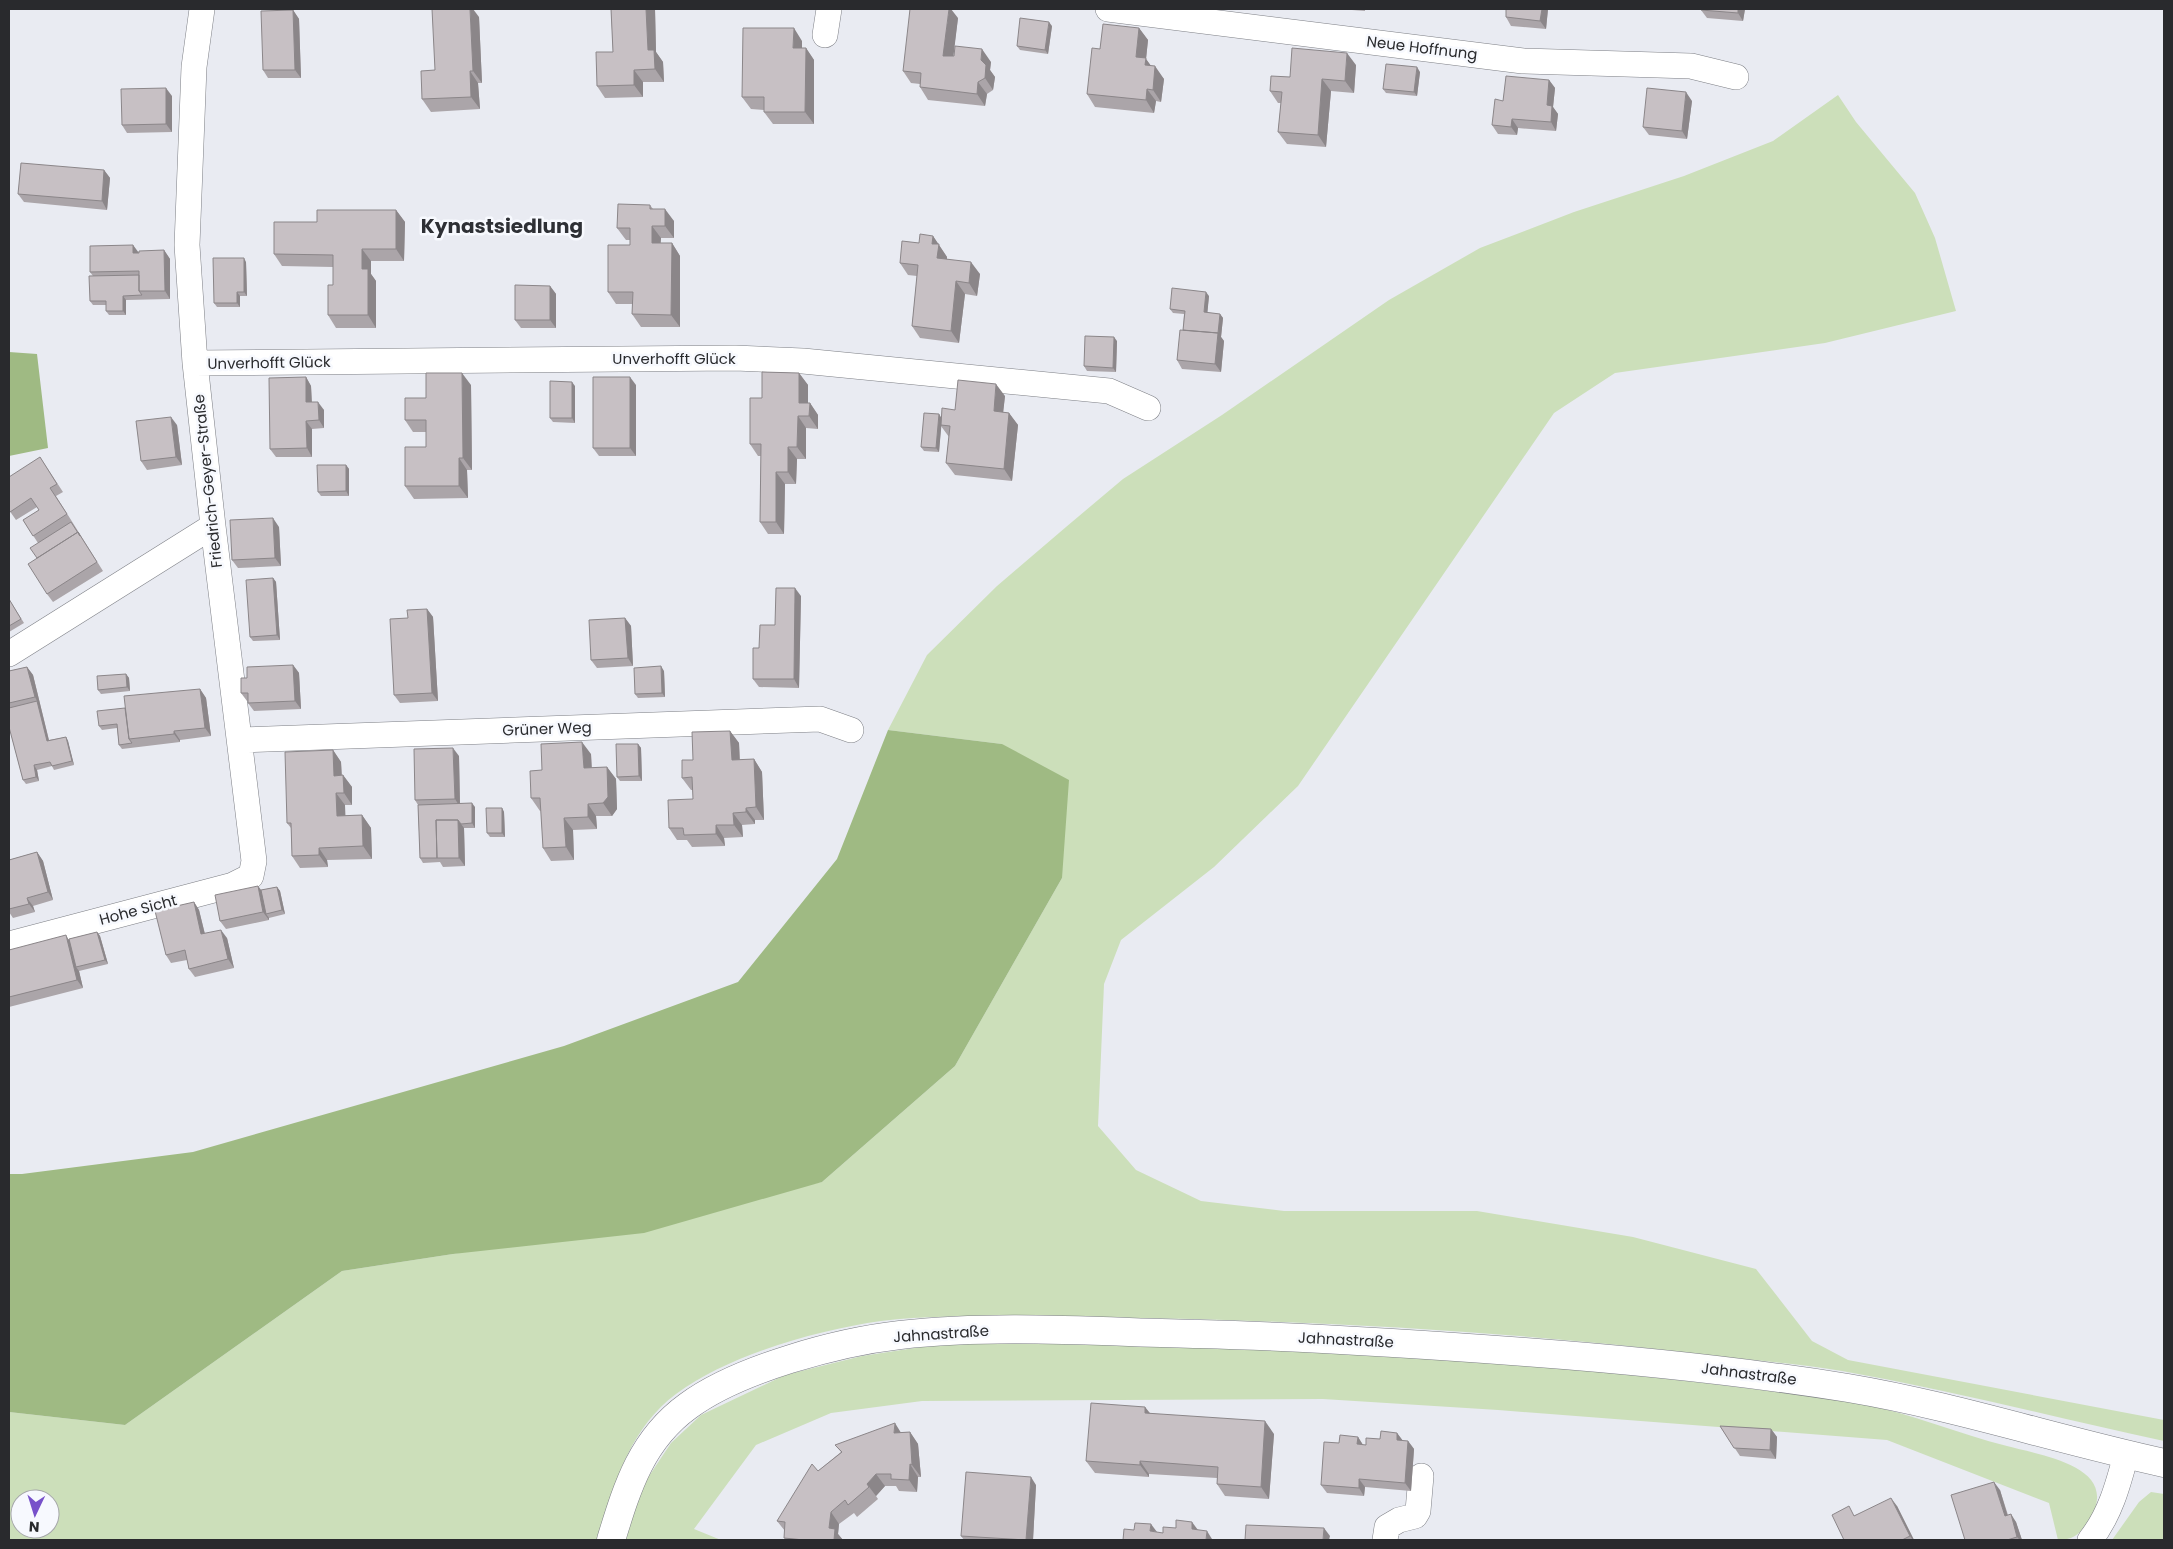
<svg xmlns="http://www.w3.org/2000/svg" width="2173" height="1549" viewBox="0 0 2173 1549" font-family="Poppins,sans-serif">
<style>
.green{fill:#ccdfba;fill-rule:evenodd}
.forest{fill:#9fba83}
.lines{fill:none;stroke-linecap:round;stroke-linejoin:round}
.street-casing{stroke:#7d7f85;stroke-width:26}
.secondary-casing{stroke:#7d7f85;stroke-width:29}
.street{stroke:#fff;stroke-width:25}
.secondary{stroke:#fff;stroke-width:28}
.wall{fill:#aba5a9}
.shaded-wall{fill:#8b8689}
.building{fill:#c7c0c4;stroke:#8b8689}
.labels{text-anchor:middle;stroke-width:5;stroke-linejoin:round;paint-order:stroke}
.street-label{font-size:15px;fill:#292a2d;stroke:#f7f9fe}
.district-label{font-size:20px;font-weight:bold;fill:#2e3035;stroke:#f7f9fe}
</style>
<rect width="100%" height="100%" fill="#e9ebf2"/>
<path class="green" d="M1838,95L1856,122L1915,193L1935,238L1956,311L1825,343L1615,373L1554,413L1298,786L1214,867L1121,940L1104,984L1098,1126L1136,1170L1201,1201L1284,1211H1477L1633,1237L1756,1269L1812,1341L1848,1360L2164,1420V1441C2057,1418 1950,1390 1842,1371C1798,1364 1752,1360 1708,1355C1537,1334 1366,1324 1194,1319C1132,1318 1070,1316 1008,1316C966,1316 923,1316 881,1321C817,1330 729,1355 676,1394C628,1430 614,1486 598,1540H9V1412L125,1425L342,1271L453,1254L822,1182L955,1066L1062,878L1002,744L888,730L927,655L997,586L1066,527L1123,479L1222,415L1389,300L1480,248L1574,212L1684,176L1773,141ZM20,1499H50V1529H20Z
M941,1344C1140,1342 1340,1350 1538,1366C1615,1373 1692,1381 1769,1391C1800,1395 1832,1398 1863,1404C1912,1414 1959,1434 2007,1446C2044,1456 2124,1467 2088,1522C2080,1535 2072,1540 2058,1540L2049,1503L1887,1440L1498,1410L1323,1399L922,1401L831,1413L756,1445L694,1529L721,1540H625L631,1517L643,1485L671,1443L701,1415L785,1375L862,1356Z
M2151,1492L2164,1494V1540H2112L2139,1502Z"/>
<path class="forest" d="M9,352L37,354L48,448L9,456Z
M888,730L1002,744L1069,780L1062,878L955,1066L822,1182L644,1233L453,1254L342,1271L125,1425L9,1412V1174H22L193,1152L564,1046L738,982L837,859Z"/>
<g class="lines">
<defs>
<path id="street" d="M1108,9L1523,61L1691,66L1736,77
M825,35L829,9
M195,363L735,358L803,361L1109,391L1148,408
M9,654L213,526
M240,740L820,719L851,730
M9,944L233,885L251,876L254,861L213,526L195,363L187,245L194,67L202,9
M1385,1540L1387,1527L1399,1520L1415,1516L1418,1511L1421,1476
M2090,1540C2110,1515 2118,1485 2126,1455"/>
<path id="secondary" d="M611,1540C627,1488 641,1440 688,1406C738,1369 838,1342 900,1335C999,1324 1101,1332 1200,1334C1308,1337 1417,1344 1525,1352C1633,1360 1741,1371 1848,1388C1955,1406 2058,1440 2164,1463"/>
</defs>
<use href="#street" class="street-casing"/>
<use href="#secondary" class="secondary-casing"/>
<use href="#street" class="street"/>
<use href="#secondary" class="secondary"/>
</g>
<path class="wall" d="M611,9H655L656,52L663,62L664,82H643V97L605,98L597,86L613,52Z
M1339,9H1365V11Z
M1506,9H1548L1546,29L1511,26L1506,17Z
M1745,9L1743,21L1707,18L1701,10Z
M293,10L299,19L301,78H268L263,70Z
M479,17L482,83H478L480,109L431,112L422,99L435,70Z
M958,18L953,56L991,62L990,70L995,77L993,90L987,94L985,106L928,100L920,87V84L911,83L903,71Z
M1052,26L1048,54L1020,50L1017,46Z
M1139,28L1148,40L1146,59L1151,66L1164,79L1161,102L1156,101L1154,113L1095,107L1087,94L1100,49Z
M802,41V48H806L814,60V124H773L764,112V110L751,109L742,97Z
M1356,65L1354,93L1331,91L1326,147L1287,144L1278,132L1281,103H1278L1270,91L1290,77Z
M1420,72L1417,96L1386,93L1383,89Z
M1549,80L1555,88L1553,107L1558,114L1556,131L1518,128L1517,135L1498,134L1492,125L1503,101Z
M172,96V132L127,133L122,125Z
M1692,101L1687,139L1649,135L1643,127Z
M104,170L110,178L107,210L24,202L18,194Z
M650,205L653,209L674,221V238H661L660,243H672L680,256V327H641L632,314L633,304H616L608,292L630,245V240H626L617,228Z
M396,210L405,222L404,261H371V274L376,281V328H336L328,315L333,285V267L282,266L274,254L317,222Z
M933,236L947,257V259L980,274L977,296L965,294L959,343L920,338L912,326L917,276L908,275L900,263L919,243Z
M133,245L138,253L164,250L170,259V299L126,300V315H109L106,311V305H93L90,301L93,276L90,272Z
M246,262L247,296H240V307H217L214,303Z
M550,286L556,294V328H521L515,320Z
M1209,296L1207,313L1220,314L1223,318L1221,337L1224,341L1221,372L1182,369L1177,360L1183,330L1184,314L1173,313L1170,309Z
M1117,341L1116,372L1087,371L1084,366Z
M799,373L808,385V403H810L818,415V429L806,428V459H797L796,484H785L784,534H768L760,522L761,456H758L750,444Z
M306,377L311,386L312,402L324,410V428L312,429V457H276L270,449Z
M471,385L472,470H467L468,498L414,499L405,486L426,447V432H413L405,420L426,398Z
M636,385V456H599L593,448Z
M575,386V423L553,422L550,418Z
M1005,396L1003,412L1009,413L1018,425L1012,481L955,475L946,463L949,437L941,426L939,452L924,451L921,447L939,414L941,418L955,410Z
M177,425L182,465L147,470L141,461Z
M40,457L63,492L56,496L103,571L53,602L47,594L37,558L38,543L23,520L39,510L37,507L16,520L9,510Z
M346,465L349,469V496H321L318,492Z
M279,527L281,566L238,568L232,560Z
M273,578L276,582L280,640L253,641L250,637Z
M801,596L799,688L759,687L753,679L759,648L775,625Z
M9,599L24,623L9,632Z
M427,609L433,617L438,701L400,703L394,695L408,618Z
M625,618L631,626L633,666L597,668L591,660Z
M293,665L299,673L301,709L254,711L248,703V701H247L241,693L247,678Z
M27,667L33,675L49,740L66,737L68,741L74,765L54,770L52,766L37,770L39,781L26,784L23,780L9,727V671Z
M664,671L665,697L638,698L635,694Z
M126,674L129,678L130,691L101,694L98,690Z
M200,689L206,698L211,736L180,740V742L122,749L119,745L117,728L102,730L99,726L125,708Z
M730,731L739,743L740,760L754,759L762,772L764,820H755V824L742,825L743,837L724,838L725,846L692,847L687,840H677L669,828L693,799V790H691L682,778L693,760Z
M638,744L641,748L642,781H620L617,777Z
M333,750L341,762L342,775H343L352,787V805H345V816L362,815L371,828L372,859L327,860L328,867L300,868L292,856L291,828L287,823Z
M591,754L592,768L607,767L616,779L617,809L612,816H596L597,829L573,830L574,860L551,861L543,848L541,811H540L531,798L542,770Z
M459,756L460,803L475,807V828H464L465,866L443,867L440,862L423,863L420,858L418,805L415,800Z
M502,808L504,812L505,837H490L487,833Z
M37,852L43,861L53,900L33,906L35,912L13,918L9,912V860Z
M258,886L261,890L277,887L280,891L285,914L269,918V920L226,929L220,921Z
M194,902L199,910L205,934L227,938L234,968L195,977L189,969L187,960L171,963L166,955Z
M97,932L100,936L108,964L79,971L83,988L9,1007V950L69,939Z
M1145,1407L1150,1413L1274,1434L1269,1499L1225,1496L1217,1484V1478L1149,1474V1477L1095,1473L1086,1461Z
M1720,1426L1771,1429L1777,1437L1776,1459L1740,1456Z
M901,1432H910L918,1444L921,1477H918L917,1492L899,1491L896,1486H885L876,1496L878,1499L857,1517L854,1513L839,1524L838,1534L843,1540H786L784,1538L785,1531L777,1521L818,1471L841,1452L835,1445Z
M1397,1433L1403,1441H1408L1414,1449L1411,1491L1365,1487L1364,1496L1327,1493L1321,1485L1358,1437L1363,1445H1366Z
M1036,1485L1033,1540H964L961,1536Z
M2000,1490L2008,1515L2016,1522L2022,1540H1965Z
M1897,1506L1914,1540H1844L1855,1515Z"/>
<path class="shaded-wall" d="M470,9H473L479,17L482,83L473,71Z
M646,9H655L656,52L663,62L664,82L655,69L648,50Z
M949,9H951L958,18L952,68L943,56Z
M1542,9H1548L1546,29L1540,21Z
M1738,9H1745L1743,21L1738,13Z
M293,10L299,19L301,78L295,70Z
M1049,22L1052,26L1048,54L1045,50Z
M794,28L802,41V60L793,48Z
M1139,28L1148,40L1146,59L1154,70V78L1136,57Z
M806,48L814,60V124L805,112Z
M982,49L991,62L990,70L995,77L993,90L985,78L981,60Z
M1347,53L1356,65L1354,93L1345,81Z
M1155,66L1164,79L1161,102L1153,90Z
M1417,67L1420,72L1417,96L1414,92Z
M634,70L643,82V97L634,85Z
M470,71L478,83L480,109L471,97Z
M1322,79L1331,91L1326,147L1318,135Z
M1549,80L1555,88L1553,107L1558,114L1556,131L1551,122L1547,105Z
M978,82L987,94L985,106L977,94Z
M166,88L172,96V132L166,124Z
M1147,89L1156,101L1154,113L1146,100Z
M1686,92L1692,101L1687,139L1682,131Z
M1512,119L1518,128L1517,135L1511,127Z
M104,170L110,178L107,210L102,201Z
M665,209L674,221V238L665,226Z
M396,210L405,222L404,261L396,249Z
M652,226L661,238L660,256L652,243Z
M933,236L947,257L946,270L937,258L932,244Z
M672,243L680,256V327L671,315Z
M133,245L139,253H133Z
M362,249L371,261V274L376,281V328L368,315L362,269Z
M164,250L170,259V299L165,291Z
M244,258L246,262L247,296L244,292Z
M971,262L980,274L977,296L969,283Z
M956,281L965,294L959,343L951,331Z
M550,286L556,294V328L550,320Z
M237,292L240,296V307L237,303Z
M1206,292L1209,296L1207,317L1204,312Z
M123,296L126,300V315L123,311Z
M1220,314L1223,318L1221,337L1224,341L1221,372L1215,364Z
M1114,337L1117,341L1116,372L1113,368Z
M462,373L471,385L472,470L463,458Z
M799,373L808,385V415L799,403Z
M306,377L311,386L312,410L306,402Z
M630,377L636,385V456L630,448Z
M572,382L575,386V423L572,418Z
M996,384L1005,396L1002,423L994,411Z
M318,402L324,410V428L319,420Z
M810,403L818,415V429L809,416Z
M1009,413L1018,425L1012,481L1004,469Z
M939,414L942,419L939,452L936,448Z
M798,416L806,428V459L797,447Z
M171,417L177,425L182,465L176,457Z
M306,421L312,429V457L307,448Z
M788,447L797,459L796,484L788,472Z
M459,458L467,470L468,498L459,486Z
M346,465L349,469V496L346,491Z
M776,472L785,484L784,534L776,522Z
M273,518L279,527L281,566L275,558Z
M273,578L276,582L280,640L277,635Z
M795,588L801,596L799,688L794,679Z
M427,609L433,617L438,701L432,693Z
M625,618L631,626L633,666L628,658Z
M293,665L299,673L301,709L295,701Z
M661,666L664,671L665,697L662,693Z
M27,667L33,675L50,745L47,741L37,701L35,697Z
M126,674L129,678L130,691L127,687Z
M200,689L206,698L211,736L205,728Z
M174,731L180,740V742L174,734Z
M730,731L739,743L740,772L732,760Z
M66,737L68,741L74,765L72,761Z
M582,742L591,754L592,780L584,768Z
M638,744L641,748L642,781L639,776Z
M453,748L459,756L460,807L455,799Z
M333,750L341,762L342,788L334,776Z
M754,759L762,772L764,820L756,807Z
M34,765L37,770L39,781L36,777Z
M607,767L616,779L617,809L612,816L603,803Z
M343,775L352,787V805L344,793Z
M336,793L345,805L346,829L337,816Z
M472,803L475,807V828L472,823Z
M588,804L596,816L597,829L588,817Z
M502,808L504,812L505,837L502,833Z
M746,808L755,820V824L746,812Z
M733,813L742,825L743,837L734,825Z
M362,815L371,828L372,859L363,846Z
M564,818L573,830L574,860L566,847Z
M458,820L464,828L465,866L459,858Z
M716,825L724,838L725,846L716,834Z
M319,848L327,860L328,867L319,855Z
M37,852L43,861L53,900L48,892Z
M258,886L264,894L266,914L269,918V920L263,912Z
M277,887L280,891L285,914L282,910Z
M27,898L33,906L35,912L29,904Z
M194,902L199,910L207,943L201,934Z
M221,930L227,938L234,968L228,959Z
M97,932L100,936L108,964L105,960Z
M66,935L71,944L76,967L79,971L83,988L77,980Z
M1145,1407L1154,1419L1145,1413Z
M1265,1421L1274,1434L1269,1499L1261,1487Z
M895,1423L903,1436L894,1433Z
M1771,1429L1777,1437L1776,1459L1770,1450Z
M910,1432L918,1444L921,1477L912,1465Z
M1397,1433L1403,1441L1397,1440Z
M1358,1437L1363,1445L1357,1444Z
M1408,1441L1414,1449L1411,1491L1405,1483Z
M1140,1461L1149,1474V1477L1140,1465Z
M910,1464L918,1477L917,1492L909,1480Z
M876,1474L885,1486L876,1496L867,1484Z
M1031,1477L1036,1485L1033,1540H1026Z
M1359,1479L1365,1487L1364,1496L1359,1488Z
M1994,1482L2000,1490L2010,1524L2005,1516Z
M1891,1498L1897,1506L1914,1540H1913L1910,1536Z
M831,1512L839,1524L838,1534L843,1540H834L829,1528Z
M2011,1514L2016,1522L2022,1540H2020L2017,1537Z
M1192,1522L1198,1530L1192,1529Z
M1151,1524L1157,1532L1150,1531Z
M1324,1528L1330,1536L1329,1540H1323Z
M1207,1531L1212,1539V1540H1206Z"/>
<path class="building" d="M432,9H470L473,71H470L471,97L422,99L421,71L435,70Z
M611,9H646L648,50H654L655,69L634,70V85L597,86L596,52H613Z
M910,9H949L943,56H954L955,46L982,49L981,60L986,65L985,78L978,82L977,94L920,87L921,73L903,71Z
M1506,9H1542L1540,21L1506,17Z
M1701,9H1738V13L1701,10Z
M293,10L295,70H263L261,11Z
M1020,18L1049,22L1045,50L1017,46Z
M1103,24L1139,28L1136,57L1146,58L1145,65L1155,66L1153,90L1147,89L1146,100L1087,94L1092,48L1100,49Z
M743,28H794L793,48H806L805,112H764V97H742Z
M1292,48L1347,53L1345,81L1322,79L1318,135L1278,132L1282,92L1270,91L1271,76L1290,77Z
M1386,64L1417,67L1414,92L1383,89Z
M1506,76L1549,80L1547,105L1552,106L1551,122L1512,119L1511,127L1492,125L1495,99L1503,101Z
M166,88V124L122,125L121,89Z
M1647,88L1686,92L1682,131L1643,127Z
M21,163L104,170L102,201L18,194Z
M618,204L650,205V209H665V226H652V243H672L671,315L632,314L633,292H608V245H630V228H617Z
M317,210H396V249H362V269H368V315H328V285H333V255L274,254V222H317Z
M920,234L933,236L932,244H939L937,258L971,262L969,283L956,281L951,331L912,326L918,265L900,263L902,241L919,243Z
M133,245V253H139V251L164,250L165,291H139V271L90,272V246Z
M213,258H244V292H237V303H214Z
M139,275V291L142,295L123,296V311H106V301H90L89,276Z
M515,285L550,286V320H515Z
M1172,288L1206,292L1204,312L1220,314L1218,333L1183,330L1185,311L1170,309Z
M1180,330L1218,333L1215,364L1177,360Z
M1085,336L1114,337L1113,368L1084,366Z
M762,372L799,373V403H810L809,416H798L797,447H788V472H776V522H760L761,444H750V398H762Z
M426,373H462L463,458H459V486H405V447H426V420H405V398H426Z
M306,377V402H318L319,420L306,421L307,448L270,449L269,378Z
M593,377H630V448H593Z
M958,380L996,384L994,411L1009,413L1004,469L946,463L950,426L941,425L942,408L955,410Z
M550,381L572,382V418H550Z
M924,413L939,414L936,448L921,447Z
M171,417L176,457L141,461L136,421Z
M40,457L57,484L50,488L67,514L33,536L23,520L39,510L31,498L10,512L9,510V477Z
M317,465H346V491L318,492Z
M273,518L275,558L232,560L230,520Z
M71,522L80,536L78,532L37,558L30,548Z
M78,532L97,562L47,594L28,564Z
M273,578L277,635L250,637L246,580Z
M776,588H795L794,679H753V648H759L760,625H775Z
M9,599L21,619L9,626Z
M427,609L432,693L394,695L390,619L408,618L407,610Z
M625,618L628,658L591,660L589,620Z
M293,665L295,701L248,703V693H241V678H247V667Z
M661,666L662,693L635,694L634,668Z
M27,667L35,697L9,703V671Z
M126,674L127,687L98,690L97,676Z
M200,689L205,728L174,731V734L129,739L124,696Z
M37,701L47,741L66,737L72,761L52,766L50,762L34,765L36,777L23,780L9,727V708Z
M125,708L129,739L132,743L119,745L117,724L99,726L97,711Z
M730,731L732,760L754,759L756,807L746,808V812L733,813L734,825H716V834L684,835L683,828H669L668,800L693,799L692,777L682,778V760H693L692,732Z
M582,742L584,768L607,767L608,797L603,803L588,804V817L564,818L566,847L543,848L540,798H531L530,771L542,770L541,744Z
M616,744H638L639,776L617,777Z
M453,748L455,799L415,800L414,749Z
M333,750L334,776L343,775L344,793H336L337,816L362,815L363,846L319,848V855L292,856L291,823H287L285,752Z
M472,803V823L461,824L458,820H436L437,858H420L418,805Z
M486,808H502V833H487Z
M436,820H458L459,858H437Z
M37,852L48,892L27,898L29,904L9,909V860Z
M258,886L263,912L220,921L215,895Z
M277,887L282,910L266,914L261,890Z
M194,902L201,934L221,930L228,959L189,969L185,950L166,955L155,911Z
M97,932L105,960L76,967L69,939Z
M66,935L77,980L9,997V950Z
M1091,1403L1145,1407V1413L1265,1421L1261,1487L1217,1484L1218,1467L1140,1461V1465L1086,1461Z
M895,1423L894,1433L910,1432L912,1465L910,1464L909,1480L891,1479V1474H876L867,1484L869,1487L848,1505L845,1500L831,1512L829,1528L835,1529L834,1540H804L784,1538L785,1522L777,1521L812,1464L818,1471L842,1452L835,1445Z
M1720,1426L1771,1429L1770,1450L1734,1448Z
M1381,1431L1397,1433V1440L1408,1441L1405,1483L1359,1479V1488L1321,1485L1324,1442L1339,1443L1340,1435L1358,1437L1357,1444L1366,1445V1438L1380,1439Z
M966,1472L1031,1477L1026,1540L961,1536Z
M1994,1482L2005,1516L2011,1514L2017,1537L2007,1540H1965L1951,1495Z
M1891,1498L1910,1536L1902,1540H1844L1832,1515L1849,1506L1854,1516Z
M1176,1520L1192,1522V1529L1207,1531L1206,1540H1123L1124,1529L1134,1530L1135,1523L1151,1524L1150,1531L1163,1533V1527L1176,1528Z
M1246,1525L1324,1528L1323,1540H1245Z"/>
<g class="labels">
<g class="street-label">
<text transform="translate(1422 48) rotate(7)" y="5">Neue Hoffnung</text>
<text x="674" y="364">Unverhofft Glück</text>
<text transform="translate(269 363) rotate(-1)" y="5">Unverhofft Glück</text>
<text transform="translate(208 481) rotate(-96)" y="5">Friedrich-Geyer-Straße</text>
<text transform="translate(547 729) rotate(-2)" y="5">Grüner Weg</text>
<text transform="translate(138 910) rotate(-15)" y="5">Hohe Sicht</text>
<text transform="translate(941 1334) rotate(-4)" y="5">Jahnastraße</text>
<text transform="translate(1346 1340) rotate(3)" y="5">Jahnastraße</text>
<text transform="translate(1749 1374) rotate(7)" y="5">Jahnastraße</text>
</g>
<g class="district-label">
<text x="502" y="233">Kynastsiedlung</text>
</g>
</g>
<rect width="2173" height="1549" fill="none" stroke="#292a2d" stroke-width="20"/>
<g transform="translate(35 1514) rotate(184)"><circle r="24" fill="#f7f9fe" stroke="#a5a6aa"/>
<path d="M0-4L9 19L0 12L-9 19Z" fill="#7751ca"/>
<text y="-8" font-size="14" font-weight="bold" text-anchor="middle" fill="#292a2d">N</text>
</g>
</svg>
